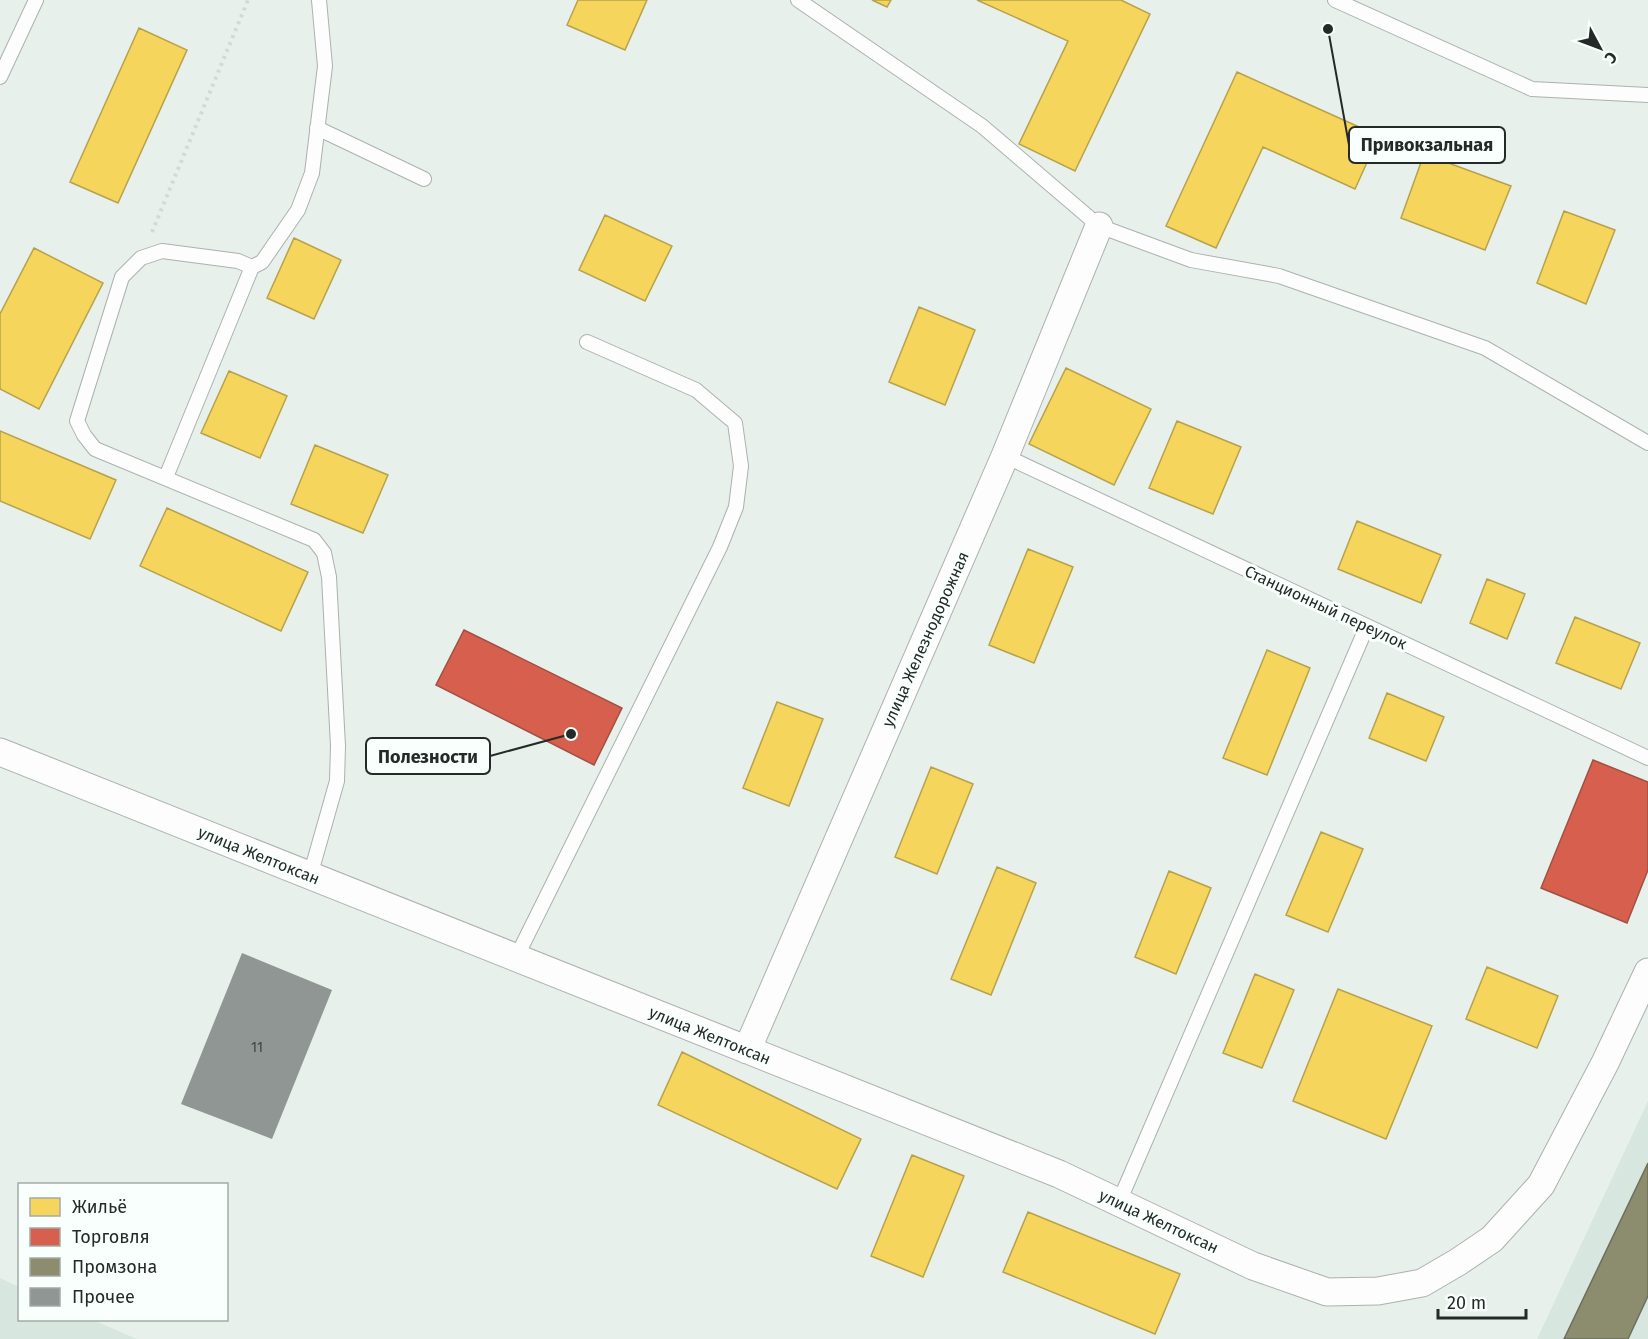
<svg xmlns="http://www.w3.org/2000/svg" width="1648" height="1339" viewBox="0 0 1648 1339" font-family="'Fira Sans',sans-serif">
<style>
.built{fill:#d7e7e0}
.homes{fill:#f6d55c;stroke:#b7a24c;stroke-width:1.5}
.shops{fill:#d6604d;stroke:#a15042;stroke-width:1.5}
.industry{fill:#8c8c6e;stroke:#6d6f59;stroke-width:1.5}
.building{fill:#909693}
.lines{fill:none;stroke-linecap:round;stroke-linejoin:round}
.service-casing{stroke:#acb1ae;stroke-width:16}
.minor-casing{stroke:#acb1ae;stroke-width:29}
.path{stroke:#d6d8d8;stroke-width:4;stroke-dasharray:3 4.5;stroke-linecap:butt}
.service{stroke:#fcfdfc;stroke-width:14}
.minor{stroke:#fcfdfc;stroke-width:27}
.labels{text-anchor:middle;stroke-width:6;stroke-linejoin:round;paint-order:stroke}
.number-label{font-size:14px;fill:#3f4542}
.street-label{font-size:16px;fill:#242a27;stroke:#f8fffc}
.leader{fill:none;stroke:#242a27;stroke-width:2}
.callout-dot{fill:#242a27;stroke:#f8fffc;stroke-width:2}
.callout{fill:#f8fffc;stroke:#242a27;stroke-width:2}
.callout-label{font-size:18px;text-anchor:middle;font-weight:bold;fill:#242a27}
</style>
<rect width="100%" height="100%" fill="#e8f0ec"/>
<path class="built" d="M1648,1101V1339H1537Z
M0,1278L19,1287L20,1320H93L137,1339H0Z"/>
<path class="homes" d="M578,0H647L625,50L567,25Z
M872,0H891L887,7Z
M977,0H1121L1150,14L1075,171L1019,144L1068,41Z
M139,28L187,50L118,203L70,182Z
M1237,72L1379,136L1355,189L1263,147L1216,248L1166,226Z
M1424,154L1511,186L1485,250L1401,218Z
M1564,211L1615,230L1586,304L1537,283Z
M605,215L672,246L645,301L579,270Z
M294,238L341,260L314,319L267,298Z
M34,248L103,283L39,409L0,389V314Z
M919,307L975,330L945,405L889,382Z
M1066,368L1151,409L1114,485L1029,444Z
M229,371L287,396L260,458L201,433Z
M1177,421L1241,447L1213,514L1149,488Z
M0,431L116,480L90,539L0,501Z
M315,445L388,475L363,533L291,504Z
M167,508L308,572L281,631L140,566Z
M1357,521L1441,555L1421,603L1338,569Z
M1028,549L1073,567L1034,663L989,645Z
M1487,579L1525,594L1507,639L1470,623Z
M1575,617L1640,643L1621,689L1556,663Z
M1267,650L1310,668L1267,775L1223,758Z
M1387,693L1444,717L1426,761L1369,738Z
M777,702L823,719L789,806L743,788Z
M931,767L973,784L937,874L895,857Z
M1321,832L1363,849L1328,932L1286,915Z
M997,867L1036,883L991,995L951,979Z
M1169,871L1211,888L1176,974L1135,957Z
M1487,967L1558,996L1537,1048L1466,1019Z
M1255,974L1294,990L1262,1068L1223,1053Z
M1338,989L1432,1026L1386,1139L1293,1101Z
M682,1052L861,1139L837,1189L658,1105Z
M912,1155L964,1176L923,1277L871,1256Z
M1028,1212L1180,1274L1155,1334L1003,1272Z"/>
<path class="shops" d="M464,630L622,708L594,765L436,685Z
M1593,760L1648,782V870L1627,923L1541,888Z"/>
<path class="industry" d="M1648,1163V1296L1628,1339H1564Z"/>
<path class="building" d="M242,953L332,990L272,1139L181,1104Z"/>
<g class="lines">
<defs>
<path id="service" d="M798,0L982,126L1099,226L1191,260L1279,276L1485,348L1648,443
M1335,0L1532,89L1648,95
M0,77L36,0
M317,128L424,179
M1005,456L1648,758
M166,477L252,267
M310,876L337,781L338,746L329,577L324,553L314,540L95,449L84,435L77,421L122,277L141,258L162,251L238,261L252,267L262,262L298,210L312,173L325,66L319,0
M516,958L720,547L736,507L741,466L735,423L696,390L587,342
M1119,1202L1367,626"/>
<path id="minor" d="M0,752L1059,1174L1253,1266L1327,1292L1378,1291L1422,1283L1458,1262L1492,1239L1541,1185L1605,1063L1648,972
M747,1050L1005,456L1099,226"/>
</defs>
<use href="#service" class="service-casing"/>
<use href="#minor" class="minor-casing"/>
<path class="path" d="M152,232L248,0"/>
<use href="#service" class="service"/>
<use href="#minor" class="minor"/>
</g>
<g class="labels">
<g class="number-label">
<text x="257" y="1052">11</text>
</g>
<g class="street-label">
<text transform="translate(1326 607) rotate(25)" y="6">Станционный переулок</text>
<text transform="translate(925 639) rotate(-66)" y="6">улица Железнодорожная</text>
<text transform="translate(259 855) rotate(22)" y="6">улица Желтоксан</text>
<text transform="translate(710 1035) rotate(22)" y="6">улица Желтоксан</text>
<text transform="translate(1159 1221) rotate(25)" y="6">улица Желтоксан</text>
</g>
</g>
<path class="leader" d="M1328 29L1349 145M571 734L490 756"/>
<g class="callout-dot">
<circle cx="1328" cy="29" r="6"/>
<circle cx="571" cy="734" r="6"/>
</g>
<g class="callout">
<rect x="1349" y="127" width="156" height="36" rx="6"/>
<rect x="366" y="738" width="124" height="36" rx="6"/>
</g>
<g class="callout-label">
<text x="1427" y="151">Привокзальная</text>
<text x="428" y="763">Полезности</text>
</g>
<rect x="18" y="1183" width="210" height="138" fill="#f8fffc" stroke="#a3aaa7" stroke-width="1.5"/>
<rect x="30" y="1198" width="30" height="18" fill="#f6d55c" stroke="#a3aaa7" stroke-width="1.5"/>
<text x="72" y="1213" font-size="18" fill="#242a27">Жильё</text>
<rect x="30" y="1228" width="30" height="18" fill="#d6604d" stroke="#a3aaa7" stroke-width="1.5"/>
<text x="72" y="1243" font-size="18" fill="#242a27">Торговля</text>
<rect x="30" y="1258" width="30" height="18" fill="#8c8c6e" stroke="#a3aaa7" stroke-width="1.5"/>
<text x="72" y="1273" font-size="18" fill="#242a27">Промзона</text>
<rect x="30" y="1288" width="30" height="18" fill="#909693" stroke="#a3aaa7" stroke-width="1.5"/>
<text x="72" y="1303" font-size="18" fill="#242a27">Прочее</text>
<g transform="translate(1600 48) rotate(131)" stroke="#f8fffc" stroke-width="4.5" paint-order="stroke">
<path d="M0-4.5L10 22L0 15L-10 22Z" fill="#242a27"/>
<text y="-9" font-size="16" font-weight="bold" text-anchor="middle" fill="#242a27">С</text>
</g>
<path d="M1438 1309v9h88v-9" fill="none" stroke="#242a27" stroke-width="3"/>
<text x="1447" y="1309" font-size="18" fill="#242a27" stroke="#f8fffc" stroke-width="4.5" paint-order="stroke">20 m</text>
</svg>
